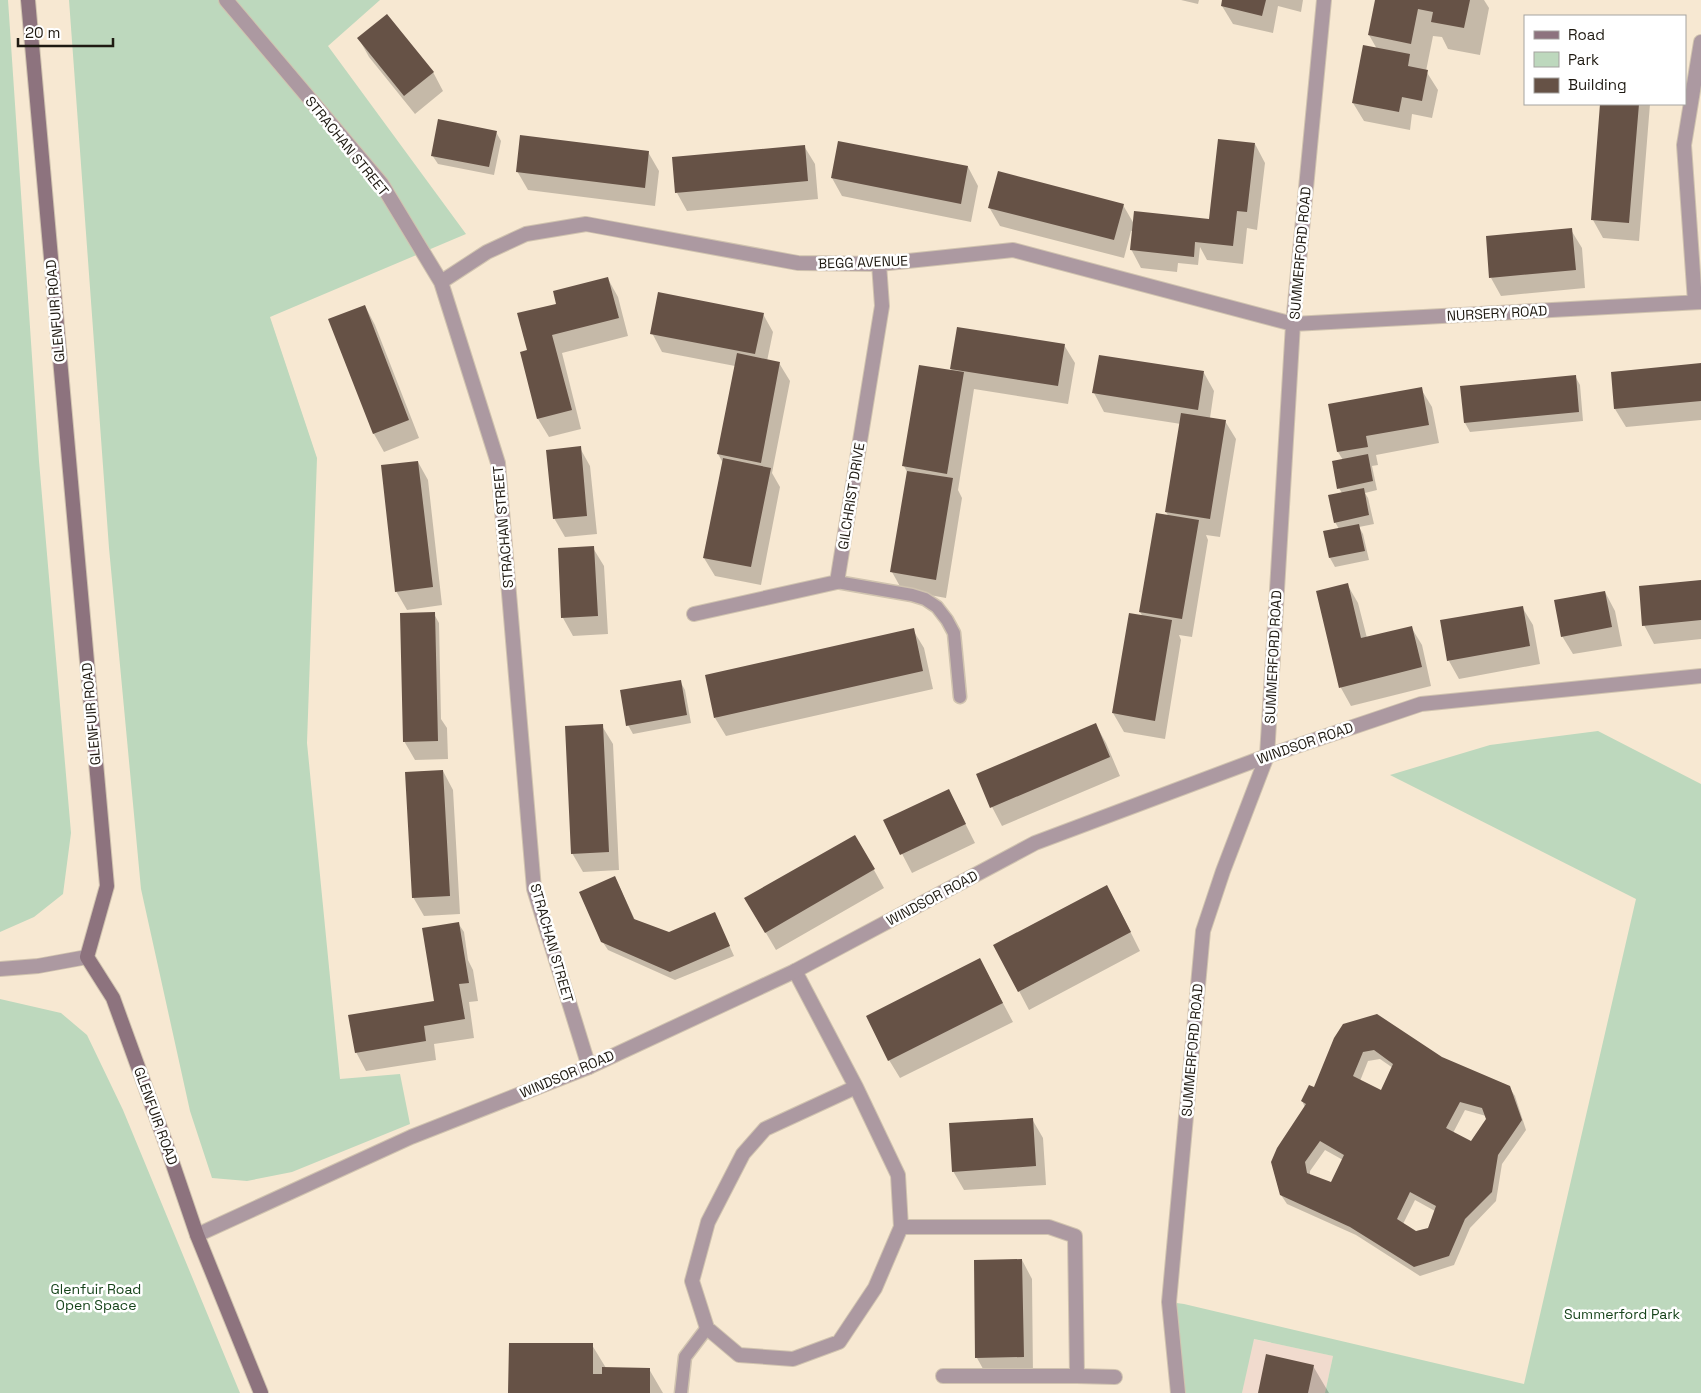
<svg xmlns="http://www.w3.org/2000/svg" width="1701" height="1393" viewBox="0 0 1701 1393" font-family="'Space Grotesk',sans-serif">
<style>
.industrial{fill:#f1dbce}
.green{fill:#bdd8bd}
.shadow{fill:#0003;fill-rule:evenodd}
.building{fill:#665246;fill-rule:evenodd}
.lines{fill:none;stroke-linecap:round;stroke-linejoin:round}
.service-casing{stroke:#d0c3af;stroke-width:15}
.minor-casing{stroke:#d0c3af;stroke-width:16}
.tertiary-casing{stroke:#d0c3af;stroke-width:16}
.secondary-casing{stroke:#d0c3af;stroke-width:16}
.service{stroke:#ac99a1;stroke-width:12}
.minor{stroke:#ac99a1;stroke-width:14}
.tertiary{stroke:#ac99a1;stroke-width:14}
.secondary{stroke:#8d737e;stroke-width:14}
.labels{text-anchor:middle;stroke-width:5;stroke-linejoin:round;paint-order:stroke}
.street-label{font-size:14px;fill:#1f1a12;stroke:#fff}
.park-label{font-size:14px;fill:#17441b;stroke:#fff}
</style>
<rect width="100%" height="100%" fill="#f7e8d2"/>
<path class="industrial" d="M1253,1339L1333,1356L1325,1393H1242Z"/>
<path class="green" d="M0,0H8L39,461L71,833L63,894L34,917L0,932Z
M69,0H380L328,46L466,234L270,317L317,458L307,743L340,1079L400,1074L410,1124L292,1172L247,1181L212,1178L190,1111L141,889L109,548Z
M1598,731L1701,784V1393H1325L1333,1356L1254,1339L1242,1393H1178L1169,1302L1184,1304L1524,1384L1636,899L1390,775L1490,745Z
M0,999L61,1013L87,1035L123,1110L240,1393H0Z"/>
<path class="shadow" d="M1181,0H1199L1198,4Z
M1223,0H1303L1301,12L1278,6L1273,33L1233,24L1222,6Z
M1376,0H1484L1489,8L1480,55L1448,49L1442,37L1433,36L1426,71L1438,90L1432,118L1412,114L1410,130L1364,121L1353,103L1377,49L1369,35Z
M359,39L433,72L443,91L415,114L369,57Z
M1602,104H1650L1639,241L1603,238L1593,220Z
M496,132L501,141L494,175L438,164L432,155Z
M1255,144L1265,163L1257,230L1247,228L1243,264L1207,260L1200,247L1198,265L1178,263L1177,272L1141,268L1131,249L1133,231H1131L1124,258L1000,226L989,207L1123,205L1134,224L1210,221Z
M804,146L815,164L818,199L687,211L677,193Z
M648,152L659,171L655,206L528,190L517,171Z
M968,167L978,186L971,222L842,196L832,178Z
M1571,230L1582,248L1585,288L1501,296L1491,278Z
M608,279L618,297L628,336L562,353L581,429L549,437L538,419L522,353L528,351L557,304Z
M365,306L375,325L419,438L384,452L374,434L330,320Z
M763,314L773,332L767,361L779,363L790,381L772,473L780,487L761,585L715,576L704,558L723,463L718,454L735,366L662,352L652,333Z
M958,328L1064,345L1075,363L1068,404L974,389L958,490L962,498L946,598L902,590L892,572L908,474L904,466L951,371Z
M1701,364V420L1626,427L1615,409L1612,373Z
M1204,373L1214,391L1210,418L1225,421L1236,439L1220,537L1206,535L1208,540L1192,637L1179,635L1181,640L1165,739L1124,732L1113,713L1143,617L1140,612L1169,517L1166,512L1181,424L1104,412L1094,393Z
M1575,376L1580,385L1583,421L1470,432L1465,423L1462,387Z
M1421,389L1432,407L1439,443L1376,455L1378,465L1372,466L1377,490L1365,493L1368,498L1374,524L1359,527L1363,534L1369,560L1335,567L1330,558L1325,532L1339,529L1335,522L1342,493L1339,488L1343,460L1338,452L1330,405Z
M580,448L590,466L597,534L565,537L554,518Z
M418,462L428,480L442,605L407,610L396,591Z
M593,548L604,566L608,634L573,636L563,618L559,549Z
M1701,581V639L1654,644L1644,625Z
M1347,584L1358,603L1367,638L1411,627L1422,645L1431,686L1351,706L1341,688Z
M1605,592L1615,611L1622,646L1573,654L1562,636Z
M1522,607L1533,625L1540,664L1459,679L1449,661Z
M434,614L439,623L441,719L447,728L448,759L415,760L404,741Z
M913,630L924,648L933,689L726,736L715,718Z
M680,681L685,690L691,723L633,734L628,725Z
M1096,725L1106,743L1120,776L1002,826L992,807L978,775Z
M602,726L613,744L619,870L583,872L572,853Z
M443,771L453,790L460,914L424,916L413,897Z
M949,791L975,843L912,873L885,821Z
M855,836L884,888L776,950L746,899Z
M615,877L635,920L669,933L715,914L734,956L675,980L608,950L602,941Z
M1117,905L1140,951L1029,1010L1019,991Z
M458,923L464,932L468,960L473,970L478,1001L469,1002L474,1038L434,1044L436,1060L366,1071L356,1052L436,1002Z
M980,960L1013,1022L900,1078L889,1060Z
M1336,1038L1441,1058L1509,1087L1515,1096L1526,1130L1502,1164L1496,1201L1470,1228L1454,1265L1420,1276L1356,1235L1287,1204L1281,1195L1305,1107L1302,1101L1315,1089ZM1380,1059L1393,1068L1381,1092L1360,1081L1368,1061ZM1465,1110L1486,1116L1487,1119L1472,1143L1453,1133ZM1325,1150L1343,1160L1331,1183L1310,1175V1171ZM1415,1200L1435,1211L1428,1229L1416,1232L1403,1224Z
M1032,1119L1043,1138L1046,1185L964,1190L953,1171Z
M1022,1260L1032,1279L1033,1376H987L977,1358Z
M592,1345L606,1368L649,1369L663,1393H510Z
M1313,1366L1329,1393H1259Z"/>
<path class="building" d="M1222,0H1266L1262,16L1221,6Z
M1375,0H1470L1464,28L1431,22L1433,12L1418,9L1411,44L1368,35Z
M387,14L434,72L404,96L357,38Z
M1363,45L1410,54L1408,66L1428,70L1422,101L1402,97L1399,112L1352,103Z
M1600,104H1639L1629,223L1591,220Z
M438,119L497,131L489,167L431,156Z
M520,135L649,151L645,188L516,172Z
M1218,139L1255,143L1247,212L1237,211L1233,246L1195,242L1194,257L1130,250L1134,211L1209,219Z
M838,141L968,166L961,204L831,178Z
M805,145L808,181L675,193L672,157Z
M998,171L1124,204L1114,240L988,208Z
M1572,228L1576,270L1489,278L1486,236Z
M608,277L619,318L552,335L572,410L537,419L520,352L527,350L517,313L556,304L553,291Z
M658,292L764,313L755,354L650,334Z
M365,305L409,420L373,434L328,319Z
M957,327L1065,344L1058,386L950,369Z
M737,353L780,362L761,463L717,454Z
M1099,355L1204,371L1198,410L1092,393Z
M1701,363V401L1614,409L1611,372Z
M919,365L964,372L947,474L902,466Z
M1576,375L1579,412L1464,423L1460,386Z
M1422,387L1429,425L1366,436L1368,447L1337,452L1328,404Z
M1181,413L1226,420L1210,519L1165,512Z
M581,446L587,516L553,519L546,450Z
M1368,454L1373,481L1337,489L1332,461Z
M723,458L771,468L751,567L703,558Z
M418,461L433,587L395,592L381,465Z
M907,471L953,478L936,580L890,572Z
M1364,488L1369,515L1334,523L1328,495Z
M1156,513L1199,520L1182,619L1139,612Z
M1359,524L1365,551L1329,558L1323,531Z
M594,546L598,616L561,618L558,548Z
M1701,580V620L1642,626L1639,586Z
M1348,583L1361,638L1412,626L1422,667L1339,688L1316,591Z
M1605,591L1612,627L1561,637L1554,600Z
M1523,606L1530,646L1447,661L1440,620Z
M435,612L438,741L403,742L400,613Z
M1129,613L1172,620L1155,721L1112,713Z
M914,628L923,671L714,718L705,675Z
M681,680L687,715L626,726L620,690Z
M1096,723L1110,757L990,808L976,774Z
M603,724L609,852L571,854L565,726Z
M443,770L450,896L412,898L405,772Z
M949,789L966,824L900,855L883,820Z
M855,835L875,869L765,933L744,898Z
M615,876L634,919L669,932L715,912L730,946L670,972L601,942L579,892Z
M1107,885L1131,932L1018,992L993,945Z
M459,922L469,983L459,984L465,1019L424,1026L426,1041L355,1053L348,1015L434,1001L422,928Z
M980,958L1003,1003L888,1061L866,1016Z
M1377,1014L1442,1057L1510,1086L1522,1120L1498,1155L1492,1192L1465,1219L1449,1256L1414,1267L1350,1227L1280,1195L1271,1162L1277,1148L1306,1104L1301,1101L1309,1085L1314,1087L1334,1038L1343,1024ZM1374,1050L1393,1064L1381,1090L1353,1076L1363,1052ZM1460,1102L1482,1108L1486,1119L1471,1141L1446,1128ZM1320,1141L1344,1155L1331,1182L1307,1173L1305,1162ZM1410,1192L1436,1206L1428,1228L1416,1231L1397,1219Z
M1033,1118L1036,1166L952,1172L949,1123Z
M1022,1259L1024,1357L975,1358L974,1260Z
M509,1343H593V1374H602V1367L650,1368V1393H508Z
M1266,1354L1314,1365L1308,1393H1258Z"/>
<g class="lines">
<defs>
<path id="service" d="M837,582L912,595L925,599L937,607L947,620L954,633L960,697
M681,1393L685,1357L707,1328"/>
<path id="minor" d="M226,0L381,183L441,282L498,463L534,889L589,1067
M441,282L487,252L526,234L586,224L798,263L879,264L1013,250L1293,324L1701,302
M1695,302L1684,145L1701,42
M694,614L837,582L882,306L879,264
M795,971L856,1087L898,1175L901,1227L875,1288L839,1342L793,1359L739,1355L707,1328L692,1281L708,1222L743,1154L765,1129L856,1087
M901,1227H1049L1075,1236L1077,1376H943
M1077,1376L1115,1377
M1178,1393L1169,1302L1203,931L1223,871L1267,756L1293,324L1324,0"/>
<path id="tertiary" d="M0,969L38,966L87,957
M197,1235L411,1137L589,1067L795,971L1035,843L1267,756L1421,704L1701,676"/>
<path id="secondary" d="M28,0L107,886L87,957L113,998L166,1144L197,1235L261,1393"/>
</defs>
<use href="#service" class="service-casing"/>
<use href="#minor" class="minor-casing"/>
<use href="#tertiary" class="tertiary-casing"/>
<use href="#secondary" class="secondary-casing"/>
<use href="#service" class="service"/>
<use href="#minor" class="minor"/>
<use href="#tertiary" class="tertiary"/>
<use href="#secondary" class="secondary"/>
</g>
<g class="labels">
<g class="street-label">
<text transform="translate(347 146) rotate(51)" y="5">STRACHAN STREET</text>
<text transform="translate(1300 253) rotate(-85)" y="5">SUMMERFORD ROAD</text>
<text transform="translate(863 262) rotate(-2)" y="5">BEGG AVENUE</text>
<text transform="translate(55 311) rotate(-95)" y="5">GLENFUIR ROAD</text>
<text transform="translate(1497 313) rotate(-3)" y="5">NURSERY ROAD</text>
<text transform="translate(851 496) rotate(-81)" y="5">GILCHRIST DRIVE</text>
<text transform="translate(503 527) rotate(-95)" y="5">STRACHAN STREET</text>
<text transform="translate(1273 657) rotate(-87)" y="5">SUMMERFORD ROAD</text>
<text transform="translate(91 714) rotate(-95)" y="5">GLENFUIR ROAD</text>
<text transform="translate(1305 743) rotate(-19)" y="5">WINDSOR ROAD</text>
<text transform="translate(932 898) rotate(-28)" y="5">WINDSOR ROAD</text>
<text transform="translate(552 943) rotate(74)" y="5">STRACHAN STREET</text>
<text transform="translate(1192 1050) rotate(-85)" y="5">SUMMERFORD ROAD</text>
<text transform="translate(567 1074) rotate(-23)" y="5">WINDSOR ROAD</text>
<text transform="translate(156 1116) rotate(70)" y="5">GLENFUIR ROAD</text>
</g>
<g class="park-label">
<text x="96" y="1294">Glenfuir Road<tspan x="96" dy="16">Open Space</tspan></text>
<text x="1622" y="1319">Summerford Park</text>
</g>
</g>
<rect x="1524" y="15" width="162" height="90" fill="#ffffff" stroke="#a5a3a0"/>
<rect x="1534" y="31" width="25" height="8" fill="#8d737e" stroke="#a5a3a0"/>
<text x="1568" y="40" font-size="15" fill="#1f1a12">Road</text>
<rect x="1534" y="52" width="25" height="15" fill="#bdd8bd" stroke="#a5a3a0"/>
<text x="1568" y="65" font-size="15" fill="#1f1a12">Park</text>
<rect x="1534" y="78" width="25" height="15" fill="#665246" stroke="#a5a3a0"/>
<text x="1568" y="90" font-size="15" fill="#1f1a12">Building</text>
<path d="M18 38v8h95v-8" fill="none" stroke="#1f1a12" stroke-width="2.5"/>
<text x="25" y="38" font-size="15" fill="#1f1a12" stroke="#ffffff" stroke-width="4" paint-order="stroke">20 m</text>
</svg>
